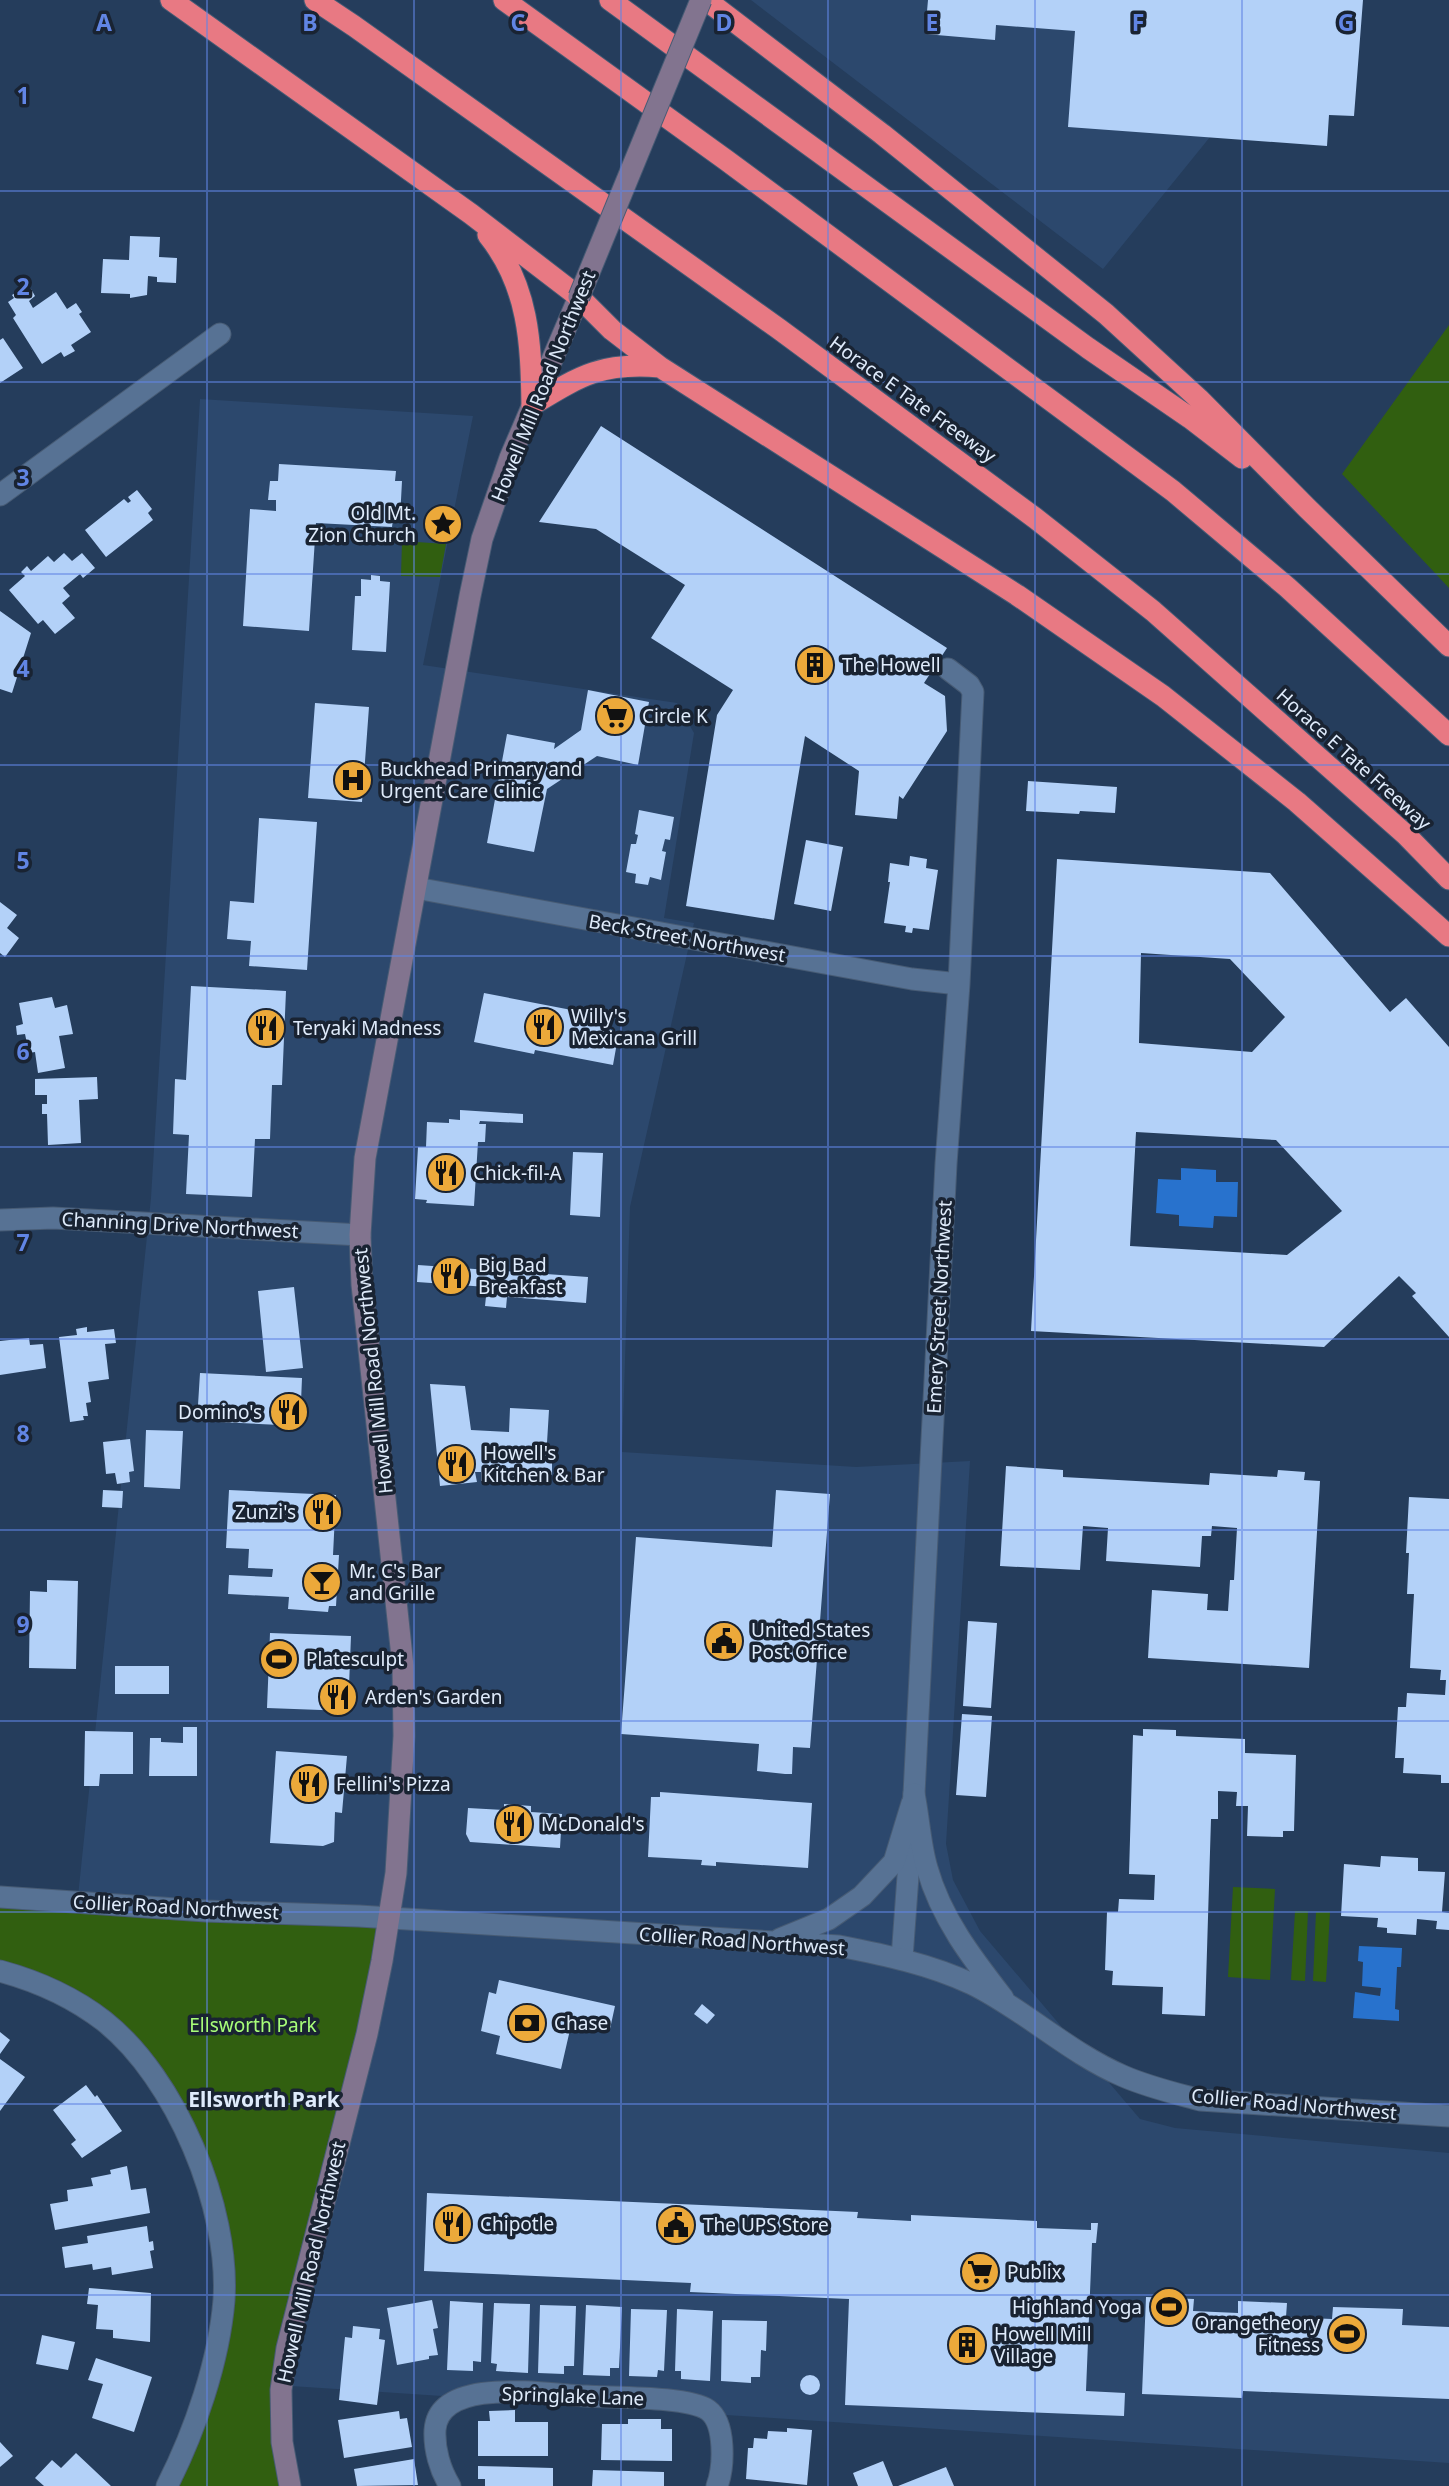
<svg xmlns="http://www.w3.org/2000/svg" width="1449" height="2486" viewBox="0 0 1449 2486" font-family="'Noto Sans',sans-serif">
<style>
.built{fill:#2c486d}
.green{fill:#315f10}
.water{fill:#2872cd}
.building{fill:#b3d1f8;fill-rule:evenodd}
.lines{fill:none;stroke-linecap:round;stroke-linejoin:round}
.minor-casing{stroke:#475b74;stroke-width:23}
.tertiary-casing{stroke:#475b74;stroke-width:23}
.secondary-casing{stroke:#475b74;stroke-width:23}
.motorway-casing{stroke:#475b74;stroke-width:23}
.minor{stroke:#577294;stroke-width:21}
.tertiary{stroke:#577294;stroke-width:21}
.secondary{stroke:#82748f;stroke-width:21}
.motorway{stroke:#e87983;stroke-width:21}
.secondary-bridge-casing{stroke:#475b74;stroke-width:23;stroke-linecap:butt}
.secondary-bridge{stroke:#82748f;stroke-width:21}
.grid{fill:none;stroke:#6185e4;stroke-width:2;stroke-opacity:0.55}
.labels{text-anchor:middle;stroke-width:7;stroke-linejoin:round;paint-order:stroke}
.street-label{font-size:19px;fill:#dfebfb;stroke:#192332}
.poi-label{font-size:19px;fill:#dfebfb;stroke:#192332;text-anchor:start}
.park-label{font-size:19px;fill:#a8fe79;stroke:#192332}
.neighbourhood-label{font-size:21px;font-weight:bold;fill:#dfebfb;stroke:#192332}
.grid-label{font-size:23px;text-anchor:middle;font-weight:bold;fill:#6185e4;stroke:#192332;stroke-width:7;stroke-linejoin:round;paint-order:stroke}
</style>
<rect width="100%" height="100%" fill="#253d5c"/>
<path class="built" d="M751,0H1321L1103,269Z
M200,399L473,416L423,665L677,703L694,733L664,918L694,923L630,1207L622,1452L856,1467L970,1461L946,1844L953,1880L980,1931L1140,2119L1175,2128L1449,2153V2463L276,2385L309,2256L77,1906L151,1198Z"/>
<path class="green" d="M1449,325V588L1342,474Z
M402,541L446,544L440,577L401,576Z
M1233,1887L1275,1889L1270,1980L1228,1977Z
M0,1897L389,1918L276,2385L290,2486H167L217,2352L221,2239L170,2100L105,2022L0,1971Z
M1295,1911H1308L1305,1981L1291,1980Z
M1316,1912H1330L1326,1982L1313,1981Z"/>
<path class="water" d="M1181,1168L1216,1170V1182H1238L1237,1217L1214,1216L1213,1228L1179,1226V1215L1156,1213L1158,1179L1181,1180Z
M1359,1946L1402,1948L1401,1967H1397L1395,2009L1399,2010V2021L1353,2018L1355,1992L1380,1996L1381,1988L1362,1986L1363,1962L1358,1961Z"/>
<path class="building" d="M928,0H1363L1354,116L1329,115L1327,146L1068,127L1075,31L996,25L995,40L925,34Z
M130,236L160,237L159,257L177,258L176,283L157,282V277L148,276L147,295L130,298V294L101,293L103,259L129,260Z
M31,289L35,296L29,301L33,308L56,292L67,309L76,303L82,312L79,314L91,332L71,345L75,351L64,357L61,352L42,364L13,318L16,315L8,302L14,298L12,295L20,290L23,294Z
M3,338L23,368L0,383V340Z
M601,426L947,648L924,683L945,696L947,731L903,799L899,796L897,819L855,815L859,771L805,736L774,920L686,906L717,715L733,690L651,638L685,585L596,529L539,522Z
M279,464L396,471L395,481H402L400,519H393L392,527L316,523L309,631L243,626L250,509L276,511V500H268L270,481H278Z
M137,490L152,509L148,513L153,520L106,557L85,530L124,499L128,503L131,501L128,497Z
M64,553L72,561L82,553L95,568L83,578L80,574L63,588L70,596L62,603L75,618L55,634L43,620L38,624L9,590L25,576L21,572L27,566L31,571L48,556L54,562Z
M371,575L380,576V581L390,582L386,652L352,650L355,596H361V579L371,580Z
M0,611L31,633L12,693L0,689Z
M588,690L649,702L638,765L597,756L547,789L534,852L487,843L507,734L555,743L554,749L581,730Z
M315,703L369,707L362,802L308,798Z
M1028,781L1117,787L1115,813L1080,811L1079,814L1026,811Z
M639,810L674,817L670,840L665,839L662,851L666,852L661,880L650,877L648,885L635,883L636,874L626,872L631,844H636L638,835L635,834Z
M259,818L317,822L307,970L249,966L251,941L227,939L230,901L254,903Z
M806,840L843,847L831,911L794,904Z
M910,856L927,859L926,868L938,870L929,930L913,928L912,933L905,932L906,926L884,923L890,882H888L890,863L909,866Z
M1057,859L1270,873L1390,1012L1406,998L1449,1047V1337L1412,1296L1416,1293L1399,1276L1324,1347L1031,1331ZM1141,953L1230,959L1285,1017L1252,1052L1139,1043ZM1136,1132L1276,1140L1342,1211L1287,1255L1130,1246Z
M0,902L17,915L7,928L19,938L5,957L0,953Z
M191,986L286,991L282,1085H272L270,1139H255L252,1197L186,1194L189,1135L173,1134L175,1079L186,1080Z
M484,993L613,1018L609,1035L618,1037L613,1065L535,1050L534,1054L474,1042Z
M52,997L55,1008L67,1005L73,1034L59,1036L65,1068L38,1073L35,1052L29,1053L25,1034L17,1035L16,1026L23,1024L19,1003Z
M97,1077L98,1099L79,1100L81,1143L48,1145L47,1114H42V1104H47V1095H35V1079Z
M460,1110L523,1114V1123L480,1121L479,1124H486L485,1142H478L474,1206L426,1203L427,1200L415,1199L418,1147H426L427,1122L449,1123V1119L460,1120Z
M573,1152L603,1153L600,1217L570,1215Z
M418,1265L588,1277L586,1303L507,1297L506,1308L485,1306L487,1287L417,1282Z
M294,1287L303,1368L266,1372L258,1291Z
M87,1327V1332L114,1329L116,1343L105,1344L109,1379L88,1382L91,1402L86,1403L88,1416H83L84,1420L70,1422L59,1337L77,1335L76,1329Z
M29,1338L30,1345L43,1344L46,1368L0,1375V1341Z
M200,1373L302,1378L300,1426L197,1421Z
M430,1384L465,1386L471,1430L509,1432L510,1408L549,1410L546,1459H552V1475H520L519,1483L481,1481V1472H475L477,1482L440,1486Z
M146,1430L183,1431L180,1489L144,1487Z
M130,1439L134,1471L129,1472L130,1482L117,1484L115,1473L106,1474L103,1442Z
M1006,1466L1063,1470V1477L1209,1485L1210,1473L1277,1477L1278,1470L1305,1472L1304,1480L1320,1481L1309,1668L1148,1658L1152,1590L1208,1594L1207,1610L1228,1611L1230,1580H1234L1237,1528L1212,1526L1211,1536H1202L1200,1567L1106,1561L1108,1528L1083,1526L1080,1570L1000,1566Z
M103,1490L123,1491L122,1508L102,1507Z
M229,1490L336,1495L333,1555H339L336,1606H329L328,1612L288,1609L289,1597L228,1594L229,1575L272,1577L273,1569L248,1568L249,1549L226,1548Z
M776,1490L830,1494L810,1748L793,1747L792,1774H785L757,1771L759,1744L621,1734L636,1537L772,1547Z
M1409,1497L1449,1499V1783H1441V1775L1403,1773L1404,1758H1395L1398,1707H1406L1407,1693L1445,1695L1446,1680H1440L1441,1670L1410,1668L1414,1594H1407L1409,1553H1406Z
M47,1580L78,1581L76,1669L29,1668L30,1591L47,1592Z
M968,1621L997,1623L991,1708L963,1706Z
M270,1633L351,1636L348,1711L267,1708Z
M115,1666H169V1694H115Z
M962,1714L992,1716L986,1797L956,1795Z
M183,1727H197V1776H149L150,1738H161V1742L183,1743Z
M1143,1729L1176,1730V1736L1245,1739V1753L1296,1755L1294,1831H1283V1837L1247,1836L1248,1806H1236L1237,1792L1218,1791V1819H1211L1205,2016L1162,2014L1163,1987L1112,1985L1113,1971L1105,1970L1107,1912H1118L1119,1899L1154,1900L1155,1875L1129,1874L1133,1735L1143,1736Z
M85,1731L133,1732V1774H100L99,1786H84Z
M276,1751L347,1756L342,1813L335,1812L334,1842L323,1846L270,1843Z
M660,1792L812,1803L808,1868L716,1862V1866L701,1865L702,1860L648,1857L651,1797H660Z
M504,1804L531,1806V1812L562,1814L560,1848L470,1842L466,1834L468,1808L504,1810Z
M1381,1856L1418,1858V1871L1445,1872L1442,1912L1449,1913V1930L1436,1929L1437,1921L1417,1919L1416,1935L1387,1933V1928L1377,1927L1378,1918L1341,1916L1344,1864L1380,1867Z
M499,1980L615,2006L610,2029L572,2021L561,2069L496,2054L500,2036L481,2031L489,1992L496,1994Z
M702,2004L715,2015L707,2024L694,2014Z
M0,2032L10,2040L0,2054Z
M0,2059L25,2077L0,2111Z
M86,2085L95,2097L97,2095L122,2131L82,2158L71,2144L76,2140L53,2110Z
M127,2166L131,2190L146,2188L150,2213L55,2230L50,2204L68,2201L67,2190L93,2186L91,2178L111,2174L110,2170Z
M427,2193L858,2212L857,2218L911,2221V2215L1037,2221V2228L1091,2230V2223H1098L1096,2243H1092L1086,2391L1125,2393L1124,2416L845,2405L849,2299L690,2292L691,2283L424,2271Z
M147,2226L149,2242L153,2241L154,2250L150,2251L153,2268L112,2275L111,2267L93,2270L92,2264L65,2268L62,2247L88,2243L87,2236Z
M89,2288L151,2293L150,2342L113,2338V2330L96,2329L98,2305L87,2304Z
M1146,2297L1194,2299L1193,2311L1238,2313V2301L1287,2303L1286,2317L1332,2319L1333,2307L1403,2309L1402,2325L1449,2327V2399L1243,2391L1242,2398L1142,2394Z
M432,2300L438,2328L433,2329L438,2355L429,2356V2359L397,2365L387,2308Z
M450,2301L483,2303L481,2362L473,2361V2371L447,2370Z
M494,2303L530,2304L528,2373L496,2371L497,2364L491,2363Z
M540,2305L576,2306L574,2366H564V2374L538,2373Z
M586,2305L622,2307L619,2368H610V2376L583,2375Z
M631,2309L667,2310L664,2371L658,2370L657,2377L629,2376Z
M677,2309L713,2311L710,2381L681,2379V2371H675Z
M722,2320L767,2321L766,2351L761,2350L760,2377H751V2383L721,2381Z
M353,2326L380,2329L379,2339L385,2340L377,2405L339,2400L345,2337L352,2338Z
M42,2335L75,2342L68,2370L36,2364Z
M96,2358L152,2377L134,2432L92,2418L103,2384L88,2380Z
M800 2385a10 10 0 1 1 20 0a10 10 0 1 1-20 0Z
M515,2410V2422H548V2456H478V2421H490L489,2411Z
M399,2411L400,2419L407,2418L412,2447L344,2458L338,2420Z
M628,2419H661V2429H672V2461L601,2460L602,2424H628Z
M787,2428L812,2430L807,2485L746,2479L748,2448H753L754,2438L767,2439L768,2431L787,2432Z
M0,2442L13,2456L0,2467Z
M76,2453L111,2486H44L35,2478L52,2460L61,2468Z
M414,2459L418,2485L357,2486L354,2469Z
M883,2461L893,2486H858L853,2473Z
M478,2466L553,2468V2486H485V2479H478Z
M946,2467L954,2486H898Z
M593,2470L664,2472V2486H592Z"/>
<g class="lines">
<defs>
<path id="minor" d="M0,495L220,334
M416,888L912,979L959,984
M0,1220L53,1218L360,1235
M902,1958L914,1794L946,1164L959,984L973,692L969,685L948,669
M0,1971C37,1981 73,1997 104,2021C176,2078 230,2208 224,2300C219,2361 195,2431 167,2486
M450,2486C440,2470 434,2449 435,2430C439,2375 549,2395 586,2396C614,2398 687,2396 708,2410C726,2423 724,2467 717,2486"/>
<path id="tertiary" d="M914,1794C919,1818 920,1845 927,1868C941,1918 972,1958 1003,1998
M0,1897L206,1911L359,1916L839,1946C885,1955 929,1964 972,1984C1025,2010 1069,2053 1123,2076C1148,2087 1174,2093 1200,2100L1449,2116
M780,1939L829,1919L862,1896L894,1862L912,1803"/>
<path id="secondary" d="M290,2486L282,2442L281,2390L287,2348L367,2034L382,1961L396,1873L404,1736L403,1666L362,1285L360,1235L365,1158L470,596L482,539L510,458L579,297"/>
<path id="motorway" d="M171,0L471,214L579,297L612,330L660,367L1017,595L1163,696L1297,802L1449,936
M315,0L354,26L779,329L1035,518L1153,611L1406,835L1449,879
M504,0L726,160L1173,491L1287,587L1449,735
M610,0L1088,348L1190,418L1242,458
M706,0L882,134L1106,314L1199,399L1307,508L1449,646
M488,235C529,286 531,343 532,405
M532,405C580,376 601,362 660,367"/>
</defs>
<use href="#minor" class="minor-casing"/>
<use href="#tertiary" class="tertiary-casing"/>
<use href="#secondary" class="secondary-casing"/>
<use href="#motorway" class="motorway-casing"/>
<use href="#minor" class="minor"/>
<use href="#tertiary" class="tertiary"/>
<use href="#secondary" class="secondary"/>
<use href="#motorway" class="motorway"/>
<defs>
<path id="secondary-bridge" d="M579,297L701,0"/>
</defs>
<use href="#secondary-bridge" class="secondary-bridge-casing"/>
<use href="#secondary-bridge" class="secondary-bridge"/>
</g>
<path class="grid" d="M207,0V2486M414,0V2486M621,0V2486M828,0V2486M1035,0V2486M1242,0V2486M0,191H1449M0,382H1449M0,574H1449M0,765H1449M0,956H1449M0,1147H1449M0,1339H1449M0,1530H1449M0,1721H1449M0,1912H1449M0,2104H1449M0,2295H1449"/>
<defs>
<symbol id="sight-disc" viewBox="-11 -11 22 22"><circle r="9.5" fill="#eca93a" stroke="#192332"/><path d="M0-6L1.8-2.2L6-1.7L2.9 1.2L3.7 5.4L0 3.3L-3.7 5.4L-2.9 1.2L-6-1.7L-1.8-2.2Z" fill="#111"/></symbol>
<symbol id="building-disc" viewBox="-11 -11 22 22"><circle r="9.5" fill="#eca93a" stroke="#192332"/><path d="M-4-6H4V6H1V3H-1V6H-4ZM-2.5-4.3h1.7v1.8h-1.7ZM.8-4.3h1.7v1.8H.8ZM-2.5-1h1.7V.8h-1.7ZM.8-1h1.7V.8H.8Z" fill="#111"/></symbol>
<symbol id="supermarket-disc" viewBox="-11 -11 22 22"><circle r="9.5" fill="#eca93a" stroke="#192332"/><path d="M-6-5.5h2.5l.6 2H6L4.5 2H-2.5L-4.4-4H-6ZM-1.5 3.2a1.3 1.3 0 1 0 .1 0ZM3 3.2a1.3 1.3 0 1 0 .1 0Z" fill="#111"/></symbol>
<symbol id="hospital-disc" viewBox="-11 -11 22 22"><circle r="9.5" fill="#eca93a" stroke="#192332"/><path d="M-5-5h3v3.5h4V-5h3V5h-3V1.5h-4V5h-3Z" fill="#111"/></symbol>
<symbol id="restaurant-disc" viewBox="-11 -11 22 22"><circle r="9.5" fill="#eca93a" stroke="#192332"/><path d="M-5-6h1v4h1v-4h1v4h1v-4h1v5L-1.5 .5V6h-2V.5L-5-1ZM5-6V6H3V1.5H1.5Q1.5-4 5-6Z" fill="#111"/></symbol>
<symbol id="bar-disc" viewBox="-11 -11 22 22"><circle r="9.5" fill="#eca93a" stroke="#192332"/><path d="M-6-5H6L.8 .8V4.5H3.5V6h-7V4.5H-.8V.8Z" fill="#111"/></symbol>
<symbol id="civic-disc" viewBox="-11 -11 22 22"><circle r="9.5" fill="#eca93a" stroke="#192332"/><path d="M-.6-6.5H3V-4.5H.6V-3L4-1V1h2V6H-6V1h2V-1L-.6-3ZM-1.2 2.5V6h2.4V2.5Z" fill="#111"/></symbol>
<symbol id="stadium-disc" viewBox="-11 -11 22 22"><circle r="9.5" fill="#eca93a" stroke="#192332"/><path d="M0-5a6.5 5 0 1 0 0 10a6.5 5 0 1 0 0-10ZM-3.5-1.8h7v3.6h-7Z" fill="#111"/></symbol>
<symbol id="bank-disc" viewBox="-11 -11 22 22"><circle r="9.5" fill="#eca93a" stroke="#192332"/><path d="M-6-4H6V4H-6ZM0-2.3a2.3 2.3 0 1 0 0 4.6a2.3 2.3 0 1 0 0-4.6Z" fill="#111"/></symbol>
</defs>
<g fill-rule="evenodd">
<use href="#sight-disc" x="421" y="502" width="44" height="44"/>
<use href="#building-disc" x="793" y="643" width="44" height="44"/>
<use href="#supermarket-disc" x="593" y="694" width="44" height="44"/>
<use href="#hospital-disc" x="331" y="758" width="44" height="44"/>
<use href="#restaurant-disc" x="522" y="1005" width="44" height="44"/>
<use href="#restaurant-disc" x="244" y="1006" width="44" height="44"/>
<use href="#restaurant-disc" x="424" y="1151" width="44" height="44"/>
<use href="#restaurant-disc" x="429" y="1254" width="44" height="44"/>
<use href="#restaurant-disc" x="267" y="1390" width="44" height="44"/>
<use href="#restaurant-disc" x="434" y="1442" width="44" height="44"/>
<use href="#restaurant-disc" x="301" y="1490" width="44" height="44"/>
<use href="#bar-disc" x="300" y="1560" width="44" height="44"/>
<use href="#civic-disc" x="702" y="1619" width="44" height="44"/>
<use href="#stadium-disc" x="257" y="1637" width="44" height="44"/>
<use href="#restaurant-disc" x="316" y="1675" width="44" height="44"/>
<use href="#restaurant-disc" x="287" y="1762" width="44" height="44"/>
<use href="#restaurant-disc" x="492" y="1802" width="44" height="44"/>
<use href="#bank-disc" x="505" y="2001" width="44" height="44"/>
<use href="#restaurant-disc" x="431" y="2202" width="44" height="44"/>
<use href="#civic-disc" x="654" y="2203" width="44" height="44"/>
<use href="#supermarket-disc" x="958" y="2250" width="44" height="44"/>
<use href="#stadium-disc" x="1147" y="2285" width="44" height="44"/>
<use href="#stadium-disc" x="1325" y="2312" width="44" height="44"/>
<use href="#building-disc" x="945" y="2323" width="44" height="44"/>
</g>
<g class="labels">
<g class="street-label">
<text transform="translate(543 386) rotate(-68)" y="7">Howell Mill Road Northwest</text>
<text transform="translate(913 399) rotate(36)" y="7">Horace E Tate Freeway</text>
<text transform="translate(1354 759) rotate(42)" y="7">Horace E Tate Freeway</text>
<text transform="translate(687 938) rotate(10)" y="7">Beck Street Northwest</text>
<text transform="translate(180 1225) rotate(3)" y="7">Channing Drive Northwest</text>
<text transform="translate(939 1307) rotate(-87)" y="7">Emery Street Northwest</text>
<text transform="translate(373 1371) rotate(-96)" y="7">Howell Mill Road Northwest</text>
<text transform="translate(176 1907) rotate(3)" y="7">Collier Road Northwest</text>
<text transform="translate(742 1941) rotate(4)" y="7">Collier Road Northwest</text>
<text transform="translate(1294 2104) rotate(5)" y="7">Collier Road Northwest</text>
<text transform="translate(311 2262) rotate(-77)" y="7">Howell Mill Road Northwest</text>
<text transform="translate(573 2396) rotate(2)" y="7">Springlake Lane</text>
</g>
<g class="poi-label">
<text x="416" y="520" text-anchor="end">Old Mt.<tspan x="416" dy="22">Zion Church</tspan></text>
<text x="842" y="672">The Howell</text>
<text x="642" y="723">Circle K</text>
<text x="380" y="776">Buckhead Primary and<tspan x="380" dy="22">Urgent Care Clinic</tspan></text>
<text x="571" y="1023">Willy's<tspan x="571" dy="22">Mexicana Grill</tspan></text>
<text x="293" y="1035">Teryaki Madness</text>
<text x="473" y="1180">Chick-fil-A</text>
<text x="478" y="1272">Big Bad<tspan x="478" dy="22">Breakfast</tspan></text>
<text x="262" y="1419" text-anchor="end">Domino's</text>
<text x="483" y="1460">Howell's<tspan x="483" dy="22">Kitchen &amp; Bar</tspan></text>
<text x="296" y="1519" text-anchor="end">Zunzi's</text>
<text x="349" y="1578">Mr. C's Bar<tspan x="349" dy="22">and Grille</tspan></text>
<text x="751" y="1637">United States<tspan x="751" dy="22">Post Office</tspan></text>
<text x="306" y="1666">Platesculpt</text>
<text x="365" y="1704">Arden's Garden</text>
<text x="336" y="1791">Fellini's Pizza</text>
<text x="541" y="1831">McDonald's</text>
<text x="554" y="2030">Chase</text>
<text x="480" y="2231">Chipotle</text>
<text x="703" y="2232">The UPS Store</text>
<text x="1007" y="2279">Publix</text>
<text x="1142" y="2314" text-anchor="end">Highland Yoga</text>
<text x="1320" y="2330" text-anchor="end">Orangetheory<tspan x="1320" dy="22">Fitness</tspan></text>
<text x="994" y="2341">Howell Mill<tspan x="994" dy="22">Village</tspan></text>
</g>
<g class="park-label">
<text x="253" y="2032">Ellsworth Park</text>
</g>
<g class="neighbourhood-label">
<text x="264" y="2107">Ellsworth Park</text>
</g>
</g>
<g class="grid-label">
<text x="104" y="31">A</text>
<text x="310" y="31">B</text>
<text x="518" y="31">C</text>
<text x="724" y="31">D</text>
<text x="932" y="31">E</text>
<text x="1138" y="31">F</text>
<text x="1346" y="31">G</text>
<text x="23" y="104">1</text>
<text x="23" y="295">2</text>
<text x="23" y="486">3</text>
<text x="23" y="677">4</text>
<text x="23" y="869">5</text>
<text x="23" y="1060">6</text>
<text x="23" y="1251">7</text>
<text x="23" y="1442">8</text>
<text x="23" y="1633">9</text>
</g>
</svg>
